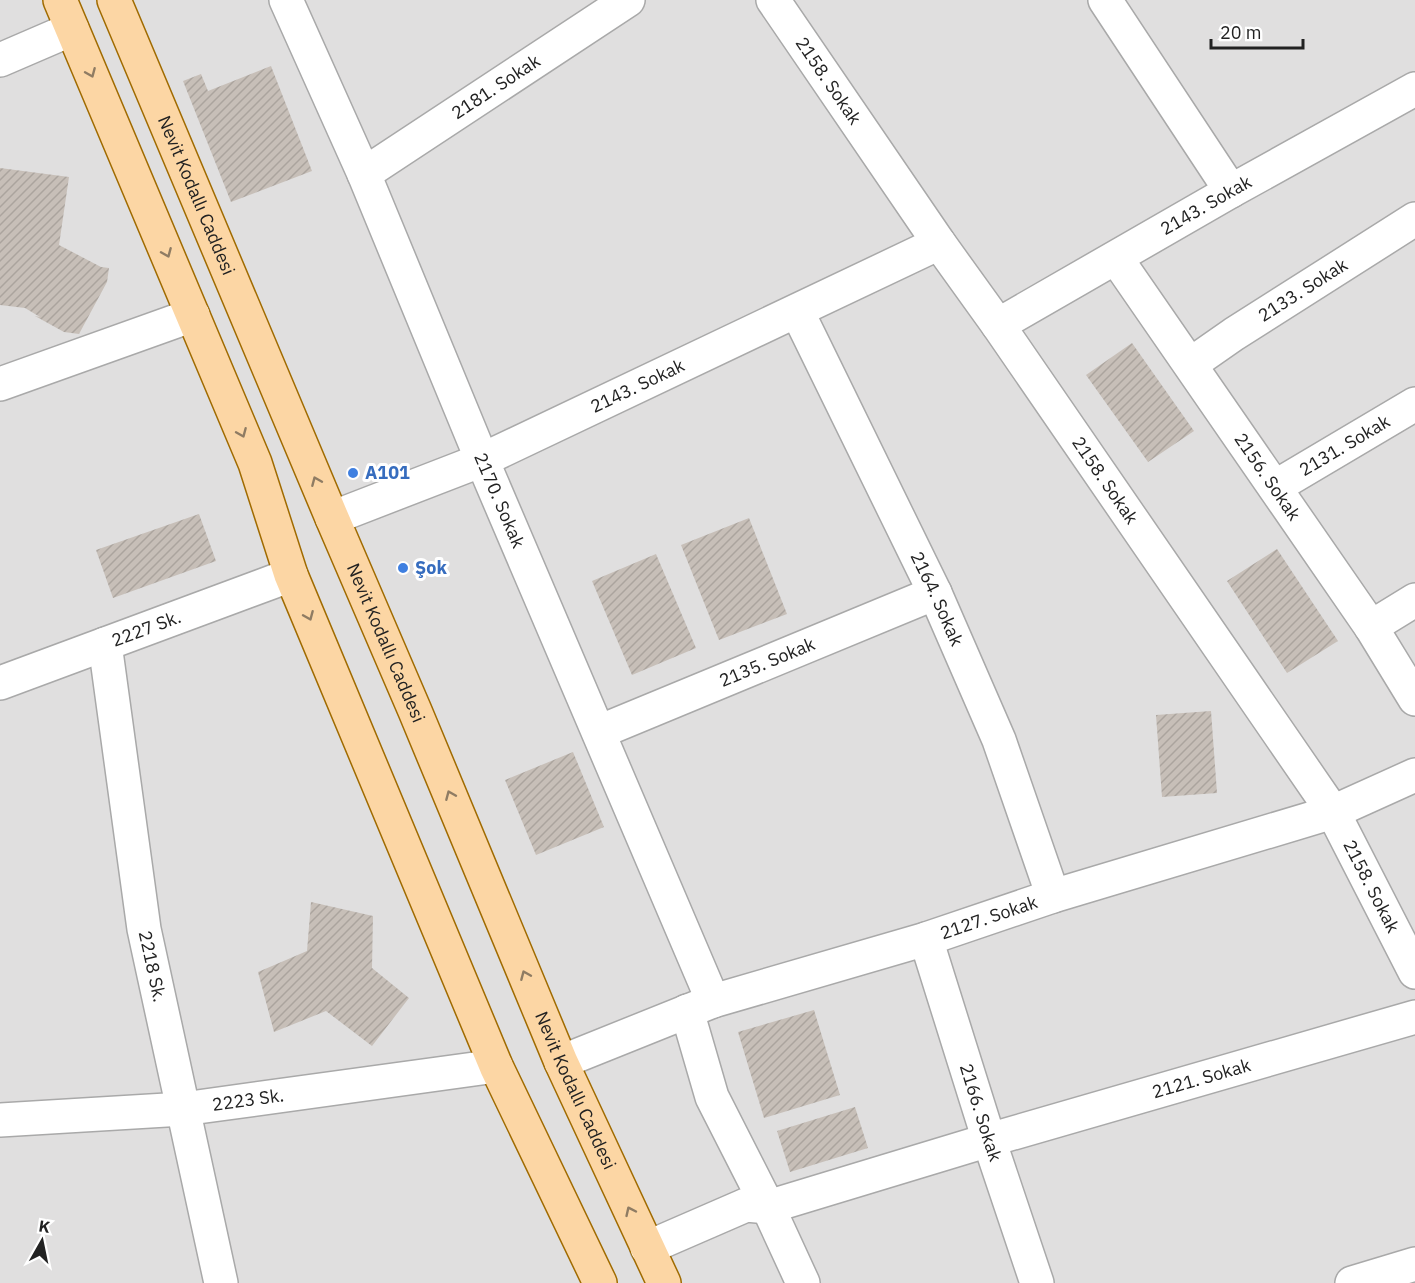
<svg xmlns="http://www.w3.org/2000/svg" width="1415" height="1283" viewBox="0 0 1415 1283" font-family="'IBM Plex Sans',sans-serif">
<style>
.residential{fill:#e0dfdf}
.building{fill:url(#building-hatch)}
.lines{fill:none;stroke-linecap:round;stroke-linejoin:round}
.minor-casing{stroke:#a9a9a9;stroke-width:36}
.major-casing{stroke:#a06b00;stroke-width:36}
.minor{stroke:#fff;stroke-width:33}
.major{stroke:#fcd6a4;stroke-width:33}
.oneway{stroke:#8f7c63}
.shop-dot{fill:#3f7fe0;stroke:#fff;stroke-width:2}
.labels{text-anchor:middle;stroke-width:6;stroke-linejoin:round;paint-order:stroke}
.street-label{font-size:18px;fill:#222;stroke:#fff}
.shop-label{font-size:18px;font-weight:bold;fill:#366cbe;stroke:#fff;text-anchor:start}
</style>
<defs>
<pattern id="building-hatch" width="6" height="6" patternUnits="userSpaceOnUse" patternTransform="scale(1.5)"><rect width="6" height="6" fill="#c7bfb8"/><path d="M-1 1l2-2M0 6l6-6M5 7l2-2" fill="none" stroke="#aba49e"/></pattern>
</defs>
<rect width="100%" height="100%" fill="#f2efe9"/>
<path class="residential" d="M0,0H1415V1283H0Z"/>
<path class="building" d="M271,66L312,171L231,202L183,81L201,74L208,91Z
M0,168L69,177L59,245L101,267L109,268L107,282L79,334L64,332L35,316L40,317L25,308L0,305Z
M1132,343L1194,431L1148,462L1086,375Z
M199,514L216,561L113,598L96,550Z
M749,518L787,614L719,640L681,545Z
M1277,549L1338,641L1287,673L1227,581Z
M656,554L696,648L632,675L592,581Z
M1211,711L1217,793L1162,797L1156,715Z
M573,752L604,827L536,855L505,780Z
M311,902L373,916L372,968L409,998L372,1046L326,1011L274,1032L258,972L307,951Z
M814,1010L840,1095L764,1118L738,1032Z
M855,1107L868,1148L790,1172L777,1131Z"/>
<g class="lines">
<defs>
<g id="minor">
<path id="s1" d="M286,0L364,174L482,460L713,1001"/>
<path id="s2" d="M773,0L939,243L998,325L1333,812L1415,972"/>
<path d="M1105,0L1231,191"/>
<path d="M0,60L72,29"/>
<path id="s3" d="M364,174L628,0"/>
<path id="s4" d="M1116,258L1371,627L1415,699"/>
<path id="s5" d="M797,311L935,593L999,740L1053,896"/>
<path id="s6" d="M998,325L1231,191L1415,89"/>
<path id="s7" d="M1191,364L1234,334L1415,219"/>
<path d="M0,384L193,315"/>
<path id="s8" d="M1275,487L1415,404"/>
<path id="s9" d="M332,518L482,460L939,243"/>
<path d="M1371,627L1415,600"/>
<path id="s10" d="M105,644L144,929L221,1283"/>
<path id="s11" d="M0,683L291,575"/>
<path id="s12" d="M599,732L935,593"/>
<path id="s13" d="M926,939L989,1140L1037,1283"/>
<path d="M687,1011L712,1097L768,1207L803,1283"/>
<path id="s14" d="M561,1062L713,1001L926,939L1053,896L1333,812L1415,775"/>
<path id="s15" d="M0,1120L183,1109L496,1066"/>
<path id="s16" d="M647,1248L746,1205L768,1207L989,1140L1415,1017"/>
<path d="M1352,1283L1415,1264"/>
</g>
<g id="major">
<path d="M60,0L255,463L291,575L496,1066L600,1283"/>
<path id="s17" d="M114,0L332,518L415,711L561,1062L664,1283"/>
</g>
</defs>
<use href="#minor" class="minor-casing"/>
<use href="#major" class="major-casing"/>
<use href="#minor" class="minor"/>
<use href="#major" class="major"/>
</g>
<defs><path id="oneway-chevron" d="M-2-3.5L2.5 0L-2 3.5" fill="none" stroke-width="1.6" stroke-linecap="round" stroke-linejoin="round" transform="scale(1.5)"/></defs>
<g class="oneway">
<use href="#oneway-chevron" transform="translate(91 73) rotate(67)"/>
<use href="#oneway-chevron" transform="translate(167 253) rotate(67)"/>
<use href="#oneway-chevron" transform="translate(242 433) rotate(67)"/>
<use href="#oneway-chevron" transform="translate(316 481) rotate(-113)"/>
<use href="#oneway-chevron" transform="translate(309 616) rotate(67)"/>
<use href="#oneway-chevron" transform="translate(450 795) rotate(-113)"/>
<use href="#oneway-chevron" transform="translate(525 975) rotate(-113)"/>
<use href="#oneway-chevron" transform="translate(630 1211) rotate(-115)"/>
</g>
<g class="shop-dot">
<circle cx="353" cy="473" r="6"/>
<circle cx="403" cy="568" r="6"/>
</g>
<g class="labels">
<g class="street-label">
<text dy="6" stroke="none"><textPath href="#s2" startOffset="98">2158. Sokak</textPath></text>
<text dy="6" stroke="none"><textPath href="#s3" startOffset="158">2181. Sokak</textPath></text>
<text dy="6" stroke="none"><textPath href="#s17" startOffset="212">Nevit Kodallı Caddesi</textPath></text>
<text dy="6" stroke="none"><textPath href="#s6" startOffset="240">2143. Sokak</textPath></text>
<text dy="6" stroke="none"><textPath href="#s7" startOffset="134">2133. Sokak</textPath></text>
<text dy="6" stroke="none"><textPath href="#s9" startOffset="333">2143. Sokak</textPath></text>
<text dy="6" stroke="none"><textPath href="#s8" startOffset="81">2131. Sokak</textPath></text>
<text dy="6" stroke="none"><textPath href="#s4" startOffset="266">2156. Sokak</textPath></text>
<text dy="6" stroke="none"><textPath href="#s2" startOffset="584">2158. Sokak</textPath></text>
<text dy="6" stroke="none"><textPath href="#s1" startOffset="544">2170. Sokak</textPath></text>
<text dy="6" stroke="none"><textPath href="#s5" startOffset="320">2164. Sokak</textPath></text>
<text dy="6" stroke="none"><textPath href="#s11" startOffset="156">2227 Sk.</textPath></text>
<text dy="6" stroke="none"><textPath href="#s17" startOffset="698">Nevit Kodallı Caddesi</textPath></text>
<text dy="6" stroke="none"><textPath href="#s12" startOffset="182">2135. Sokak</textPath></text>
<text dy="6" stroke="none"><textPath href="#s2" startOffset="1070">2158. Sokak</textPath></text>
<text dy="6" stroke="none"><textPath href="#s14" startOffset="452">2127. Sokak</textPath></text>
<text dy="6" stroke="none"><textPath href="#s10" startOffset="326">2218 Sk.</textPath></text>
<text dy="6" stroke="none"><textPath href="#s16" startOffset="582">2121. Sokak</textPath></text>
<text dy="6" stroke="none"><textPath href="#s17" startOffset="1184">Nevit Kodallı Caddesi</textPath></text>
<text dy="6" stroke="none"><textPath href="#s15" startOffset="249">2223 Sk.</textPath></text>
<text dy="6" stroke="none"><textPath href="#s13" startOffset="182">2166. Sokak</textPath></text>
</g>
<g class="shop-label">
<text x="365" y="479">A101</text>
<text x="415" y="574">Şok</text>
</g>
</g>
<g transform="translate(42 1241) rotate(9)" stroke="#ffffff" stroke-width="4.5" paint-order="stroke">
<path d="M0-4.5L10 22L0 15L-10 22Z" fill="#222222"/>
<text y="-9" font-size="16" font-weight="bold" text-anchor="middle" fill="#222222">K</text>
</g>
<path d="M1211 39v9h92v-9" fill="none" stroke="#222222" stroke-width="3"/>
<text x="1220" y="39" font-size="18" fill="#222222" stroke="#ffffff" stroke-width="4.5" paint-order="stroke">20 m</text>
</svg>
